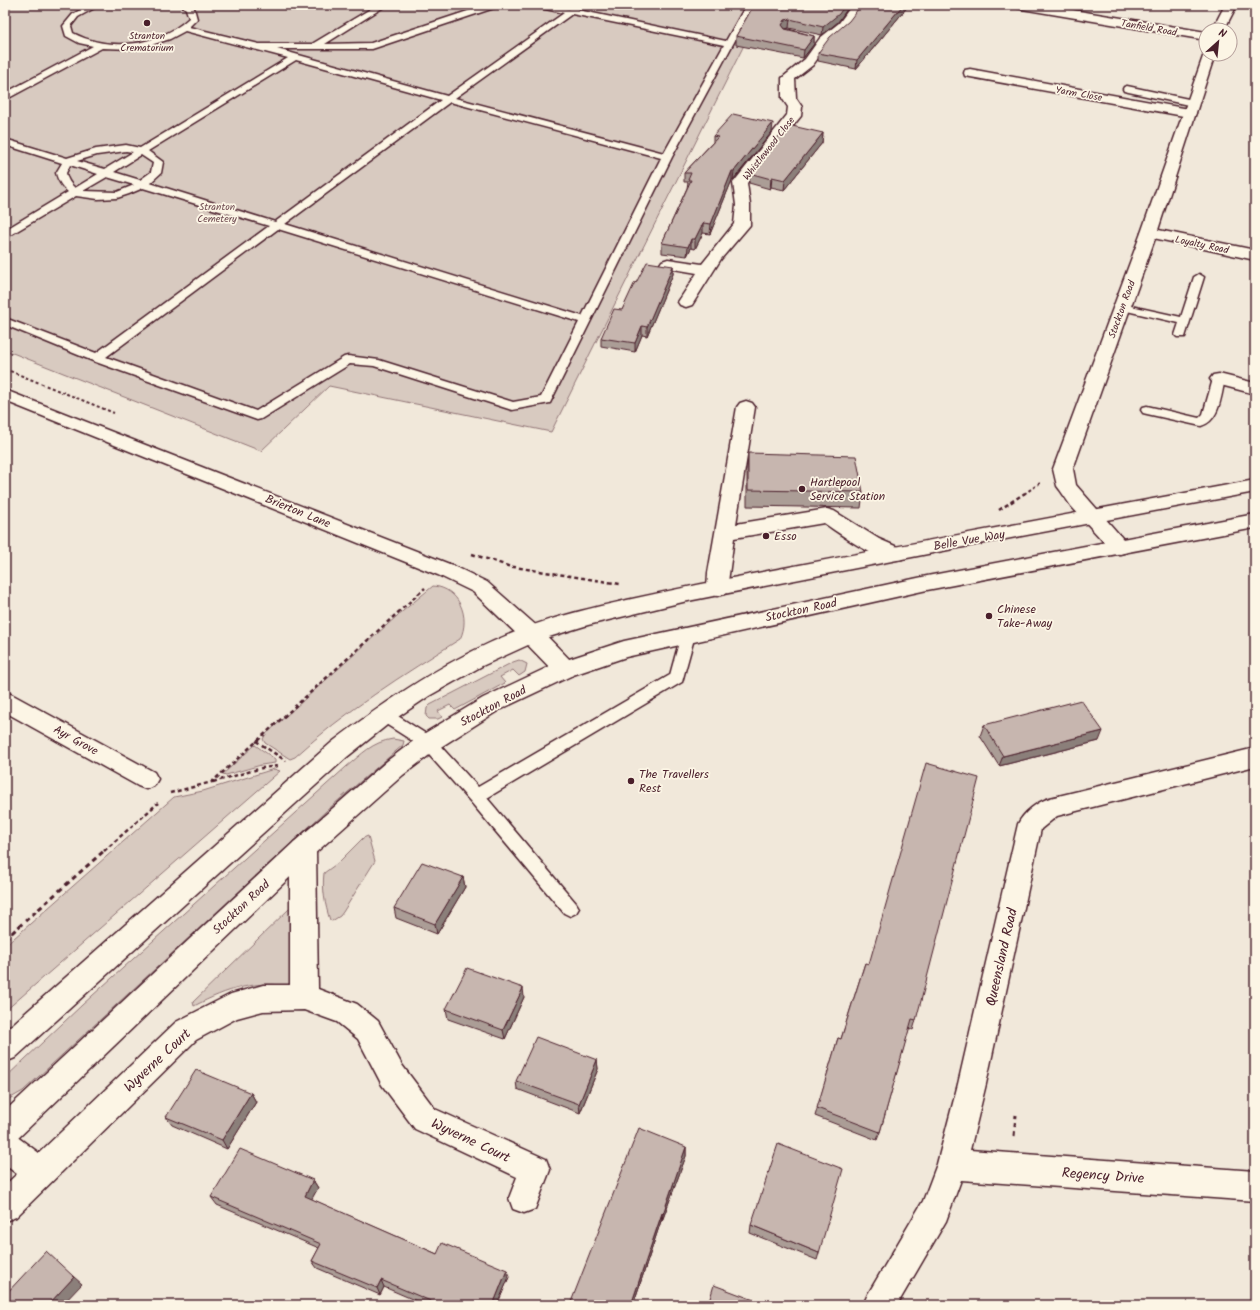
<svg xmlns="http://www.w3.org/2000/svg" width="1260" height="1310" viewBox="0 0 1260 1310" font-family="Kalam,sans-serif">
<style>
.green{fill:#d8cac0;stroke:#917476}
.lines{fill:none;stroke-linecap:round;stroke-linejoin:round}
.service-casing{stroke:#4a1f2b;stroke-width:3}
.minor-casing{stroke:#4a1f2b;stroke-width:3}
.tertiary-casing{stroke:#4a1f2b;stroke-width:3}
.trunk-casing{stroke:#4a1f2b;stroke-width:3}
.path-far2{stroke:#4a1f2b;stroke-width:2;stroke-dasharray:3 2.5;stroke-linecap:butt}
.path-far1{stroke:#4a1f2b;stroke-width:2.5;stroke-dasharray:4 3;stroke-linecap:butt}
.path{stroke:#4a1f2b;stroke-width:3;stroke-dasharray:5 4;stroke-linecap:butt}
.service{fill:#fcf5e5;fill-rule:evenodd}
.minor{fill:#fcf5e5;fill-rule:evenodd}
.tertiary{fill:#fcf5e5;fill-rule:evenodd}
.trunk{fill:#fcf5e5;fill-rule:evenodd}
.wall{fill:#ab9d96;stroke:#4a1f2b}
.shaded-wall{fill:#8b7f7a;stroke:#4a1f2b}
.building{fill:#c7b6af;stroke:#4a1f2b}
.poi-dot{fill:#4a1f2b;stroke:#fcf5e5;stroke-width:1.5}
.labels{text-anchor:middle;stroke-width:3.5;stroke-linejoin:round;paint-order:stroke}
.far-street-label{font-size:10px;fill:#4a1f2b;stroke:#fcf5e5}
.far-poi-label{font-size:10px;fill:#4a1f2b;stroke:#fcf5e5}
.far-park-label{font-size:10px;fill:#6e4a50;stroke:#fcf5e5}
.poi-label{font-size:12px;fill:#4a1f2b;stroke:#fcf5e5;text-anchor:start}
.street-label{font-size:12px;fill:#4a1f2b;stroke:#fcf5e5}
.near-street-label{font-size:14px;fill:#4a1f2b;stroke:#fcf5e5}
</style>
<rect width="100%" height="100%" fill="#f1e8da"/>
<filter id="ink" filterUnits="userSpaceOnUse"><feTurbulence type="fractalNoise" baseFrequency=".025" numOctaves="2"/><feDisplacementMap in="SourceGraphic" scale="8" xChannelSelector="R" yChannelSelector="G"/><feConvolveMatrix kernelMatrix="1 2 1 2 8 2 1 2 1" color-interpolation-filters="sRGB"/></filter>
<g filter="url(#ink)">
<path class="green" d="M5,5H764L551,432L329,386L261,451L5,350Z
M433,586C459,588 471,617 460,639C403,675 345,711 295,757L290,759L265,743L263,739L266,734L397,616Z
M519,660L527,664L525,672L519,676L513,670L500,677L505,683L455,710L450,705L438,711L442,717L438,719H429L426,716L427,708L430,705L513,662Z
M393,739L404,741L403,745L326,811L23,1091L9,1099H5V1078L82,1005L346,767C362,754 372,742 393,739Z
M255,745L275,759V763L261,765L226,775L223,774Z
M274,769L280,771L5,1011V946L174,797L203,791Z
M368,836L375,861L343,912L340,916L332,921L330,920C325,905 322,889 324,873L339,862L363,838Z
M290,908L293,987C257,979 227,989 194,1006L193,1002Z"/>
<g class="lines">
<defs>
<path id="service" d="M89,5H100L78,17L71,26L73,33C110,52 157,47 189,18L186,9L181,5H191L194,8L197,19L189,27L259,44H312L377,5H387L325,44L371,43L486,5H498L497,7L372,49H277L447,96L564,13L536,7L535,5H551L569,9L575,5H584L578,10L726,41L746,5H754L672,157L550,403L512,410L374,366L350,364L261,419L257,420L93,361L5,325V318L96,353L269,226L143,188L129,194L117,198L98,199L76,196L5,238V230L68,192C62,187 58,181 56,173L62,163L5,145V139L67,158L96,149L126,145L140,148L288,58L185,31L170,39L151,45L133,49L102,48L5,100V93L93,46L79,43L66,36L63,26L73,14ZM572,14L724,45L664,153L455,98ZM296,60L441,100L275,222L150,183L161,173L163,162L148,151ZM450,102L661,158L582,316L285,224ZM126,151L133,152L105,169L77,161L97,155ZM141,155L153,163L151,172L140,180L114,172ZM70,165L98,174L75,188C70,184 67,179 66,173ZM107,177L134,185L117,192L83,191ZM278,229L579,322L541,397L513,402L379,360L348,356L344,357L256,411L106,357Z
M1127,86L1193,100L1198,103L1193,106L1124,91L1123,89L1124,87Z
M1199,274L1204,277L1185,337H1177L1175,335L1179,323L1118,309L1116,307L1118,305L1122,304L1181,317L1194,277Z
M1219,375L1223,376L1225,379C1221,395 1220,421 1201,426L1147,414L1143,413L1141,410L1143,407L1147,406L1199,418L1203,414L1213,379L1215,376Z
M688,630L693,631L695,635L682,682L487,798L576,903L579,908L576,913L570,916L564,913L470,801L422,747L378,719L376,715L378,711L384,709L390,711L434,739L478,787L670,675L681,635L683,631Z"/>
<path id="minor" d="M852,5H864L847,29L828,44L813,65L795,79L796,98L802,107L801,116L747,183L750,205V225L721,259L692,305L686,307L680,305L678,302L697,273L662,267L660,264L662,261L668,259L702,264L734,224L736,205L733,183L787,115L788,107L782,98V78L805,59L820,38L839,23Z
M1016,5H1043L1206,32V40L1022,9L1018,8Z
M970,69L1189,109L1194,110L1196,113L1194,116L1189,117L965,76L964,73L965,70Z
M1149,228L1255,250V260L1144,236L1141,233L1144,230Z
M1219,374L1255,383V394L1213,383L1210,379L1213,375Z
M746,401L752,403L755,407L736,524L827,509L834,511L879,539L902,549L905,554L902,559C881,565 842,535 824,523L734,538L727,589L724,594L717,596L710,594L707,589L708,573L737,407L740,403Z
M5,692L13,695L154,772L158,779L154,786L146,789L138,786L5,712Z
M1255,748V766L1057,816L1041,829L986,1084L970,1150L1255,1171V1201L961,1180L946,1221L897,1305H863L868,1294L923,1201L937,1164L958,1084L1018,824C1024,812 1037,802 1050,798Z
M303,838L312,842L316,849L318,989L357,1004L378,1021L402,1065L435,1109L546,1159L550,1170L535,1209L524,1213L513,1209L509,1198L517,1177L415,1129L382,1085L358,1039L337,1022L304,1010L263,1011L237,1018L196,1040L16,1217L5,1221V1185L17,1174L5,1165V1132L16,1136L39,1153L176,1022L231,994L263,985H290V849L294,842Z"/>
<path id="tertiary" d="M1225,5H1237L1224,30H1212Z
M1205,51H1206V54H1215L1157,233L1073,469L1076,485L1130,547L1127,552L1120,554L1113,552L1071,506L1060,490L1057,486L1053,469L1141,233Z
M5,390L452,565L487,582L539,628L573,663L576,669L573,675L565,677L557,675L523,640L473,592L438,575L5,401Z"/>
<path id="trunk" d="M1255,480V492L948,550L683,602L588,625L539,640L482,666L429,696L392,721L347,757L15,1058L5,1062V1031L331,743C390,698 452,656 523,629C556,616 592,608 627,600C681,588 735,577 789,567C944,537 1100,509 1255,480Z
M1255,514V528L927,590L626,657L573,675L499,710L436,750L403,775L312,856L15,1141L5,1146V1111L294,842L387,761L420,736L483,698L557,663L624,641L927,576Z"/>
</defs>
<use href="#service" class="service-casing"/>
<use href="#minor" class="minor-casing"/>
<use href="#tertiary" class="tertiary-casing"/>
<use href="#trunk" class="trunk-casing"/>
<path class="path-far2" d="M5,369L114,413
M1024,494L1040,483"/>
<path class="path-far1" d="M999,510L1025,493
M472,554L508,566L620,584
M256,741L286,761
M213,782L262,768L278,766
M170,793L212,782L425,588
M104,851L158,803"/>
<path class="path" d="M5,939L105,850
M1014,1136L1016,1115"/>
<use href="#service" class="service"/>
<use href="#minor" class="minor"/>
<use href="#tertiary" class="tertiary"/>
<use href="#trunk" class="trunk"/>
</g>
<path class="wall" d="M754,5H850L838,22L822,35L789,28H785L814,36V44L803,58L736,45V36Z
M909,5L856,69L818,61V53L849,21Z
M772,132L733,180H732L710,234L703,233L695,249L691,248L687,256L662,253V243L687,188L688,182H684V173L713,142V136Z
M823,133L822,143L784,190L771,187L770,189L749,183V173Z
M673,266V274L647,336L642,335L635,352L601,346V338L622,310L636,283Z
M748,453L863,492L861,508L747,506V469Z
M984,725L1099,741L999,766L980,736Z
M463,877L465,887L437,934L396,918L394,908Z
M865,963L916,1020L913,1030L909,1028L880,1132L877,1140L815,1116L838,1038L841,1039Z
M524,997L505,1039L448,1019L446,1009Z
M597,1060L598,1069L580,1113L517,1089L516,1081Z
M251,1093L256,1102L227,1149L172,1125L166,1117Z
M686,1147V1156L662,1221H661L633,1305H572L571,1302Z
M313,1180L318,1188L311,1199L437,1254L509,1277L497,1305H426L384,1287L380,1295L317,1268L312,1261L319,1248L217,1205L211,1197Z
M751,1225L819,1253L817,1260L750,1233Z"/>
<path class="shaded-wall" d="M845,5H850L838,22L822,35L823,27Z
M903,5H909L856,69L857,60Z
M790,19L789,28L785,29L782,25L785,20Z
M814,36V44L803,58L804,50Z
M773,123L772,132L733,180L734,171Z
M823,133L822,143L784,190L785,180Z
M732,171V180L710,234L711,224Z
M772,177L771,187L770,189L771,179Z
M703,223V233L695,249V239Z
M691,239V248L687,256L688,247Z
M673,266V274L647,336V327Z
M642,326V335L635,352V343Z
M1103,731L1099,741L999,766L1003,756Z
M463,877L465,887L437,934L435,924Z
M523,988L524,997L505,1039L503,1030Z
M597,1060L598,1069L580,1113L579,1104Z
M251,1093L256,1102L227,1149L222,1140Z
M686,1147V1156L662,1221L663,1214Z
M313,1180L318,1188L309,1204L305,1196Z
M662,1213L661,1221L633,1305H631Z
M507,1270L509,1277L497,1305H493Z
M74,1277L82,1284L62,1305H48Z
M381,1280L384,1287L380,1295L377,1288Z"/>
<path class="building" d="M754,5H845L839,14L823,27L790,19L785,20L782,25L785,29L814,36L804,50L736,36Z
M861,5H903L857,60L818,53L830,37L849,21Z
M733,114L773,123L734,171H732L711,224L703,223L695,239H691L688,247L662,243L691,180H688L691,173H684L718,137L713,136Z
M788,125L823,133L785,180L772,177L771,179L749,173Z
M647,262L673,266L647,327L642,326L635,343L601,338L614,309L622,310L635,282L636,283L639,277Z
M748,453L856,456L863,492L748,490Z
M1081,700L1103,731L1003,756L984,725Z
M926,763L979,778L916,1020L912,1019L880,1132L817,1108L838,1038L841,1039L865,963L869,964Z
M422,862L463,877L435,924L394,908Z
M467,968L523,988L503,1030L446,1009Z
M536,1037L597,1060L579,1104L516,1081Z
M196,1070L251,1093L222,1140L166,1117Z
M639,1128L686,1147L663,1214L662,1213L631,1305H578L571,1302Z
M778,1144L843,1169L819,1253L751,1225Z
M240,1149L313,1180L305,1196L437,1254L442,1243L507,1270L493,1305H440L381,1280L377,1288L312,1261L321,1244L211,1197Z
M46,1251L74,1277L48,1305H5V1295Z
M714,1285L767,1305H708Z"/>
</g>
<g class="poi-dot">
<circle cx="147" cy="23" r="4"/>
<circle cx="802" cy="489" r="4"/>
<circle cx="766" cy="536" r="4"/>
<circle cx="989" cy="616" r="4"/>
<circle cx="631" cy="781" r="4"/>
</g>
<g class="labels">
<g class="far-street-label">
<text transform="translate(1149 27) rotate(10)" y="4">Tanfield Road</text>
<text transform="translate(1079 93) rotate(10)" y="4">Yarm Close</text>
<text transform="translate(768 148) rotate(-52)" y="4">Whistlewood Close</text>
<text transform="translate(1202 244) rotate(12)" y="4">Loyalty Road</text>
<text transform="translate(1121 309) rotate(-70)" y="4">Stockton Road</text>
</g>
<g class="far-poi-label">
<text x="147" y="39">Stranton<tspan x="147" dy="12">Crematorium</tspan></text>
</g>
<g class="far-park-label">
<text x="217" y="210">Stranton<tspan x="217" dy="12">Cemetery</tspan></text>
</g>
<g class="poi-label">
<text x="810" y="486">Hartlepool<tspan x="810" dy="14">Service Station</tspan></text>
<text x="774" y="540">Esso</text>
<text x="997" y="613">Chinese<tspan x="997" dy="14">Take-Away</tspan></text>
<text x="639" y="778">The Travellers<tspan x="639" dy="14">Rest</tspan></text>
</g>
<g class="street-label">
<text transform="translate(298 511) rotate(22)" y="4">Brierton Lane</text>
<text transform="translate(969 540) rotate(-10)" y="4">Belle Vue Way</text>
<text transform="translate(801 610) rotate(-12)" y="4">Stockton Road</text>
<text transform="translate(493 706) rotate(-28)" y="4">Stockton Road</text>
<text transform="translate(76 740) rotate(29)" y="4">Ayr Grove</text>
<text transform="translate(241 907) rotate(-43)" y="4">Stockton Road</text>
</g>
<g class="near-street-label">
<text transform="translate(1001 957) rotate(-77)" y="5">Queensland Road</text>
<text transform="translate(157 1060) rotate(-43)" y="5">Wyverne Court</text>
<text transform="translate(471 1140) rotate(25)" y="5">Wyverne Court</text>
<text transform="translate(1103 1175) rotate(4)" y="5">Regency Drive</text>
</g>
</g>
<rect width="1260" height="1310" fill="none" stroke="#fcf5e5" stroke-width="20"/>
<rect x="10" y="10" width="1240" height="1290" fill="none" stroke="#4a1f2b" stroke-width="1.5" filter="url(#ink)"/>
<g transform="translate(1218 42) rotate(27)"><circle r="19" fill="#fcf5e5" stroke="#b59f9b"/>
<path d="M0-3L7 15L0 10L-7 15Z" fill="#4a1f2b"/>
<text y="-6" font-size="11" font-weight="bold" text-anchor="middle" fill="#4a1f2b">N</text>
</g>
</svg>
